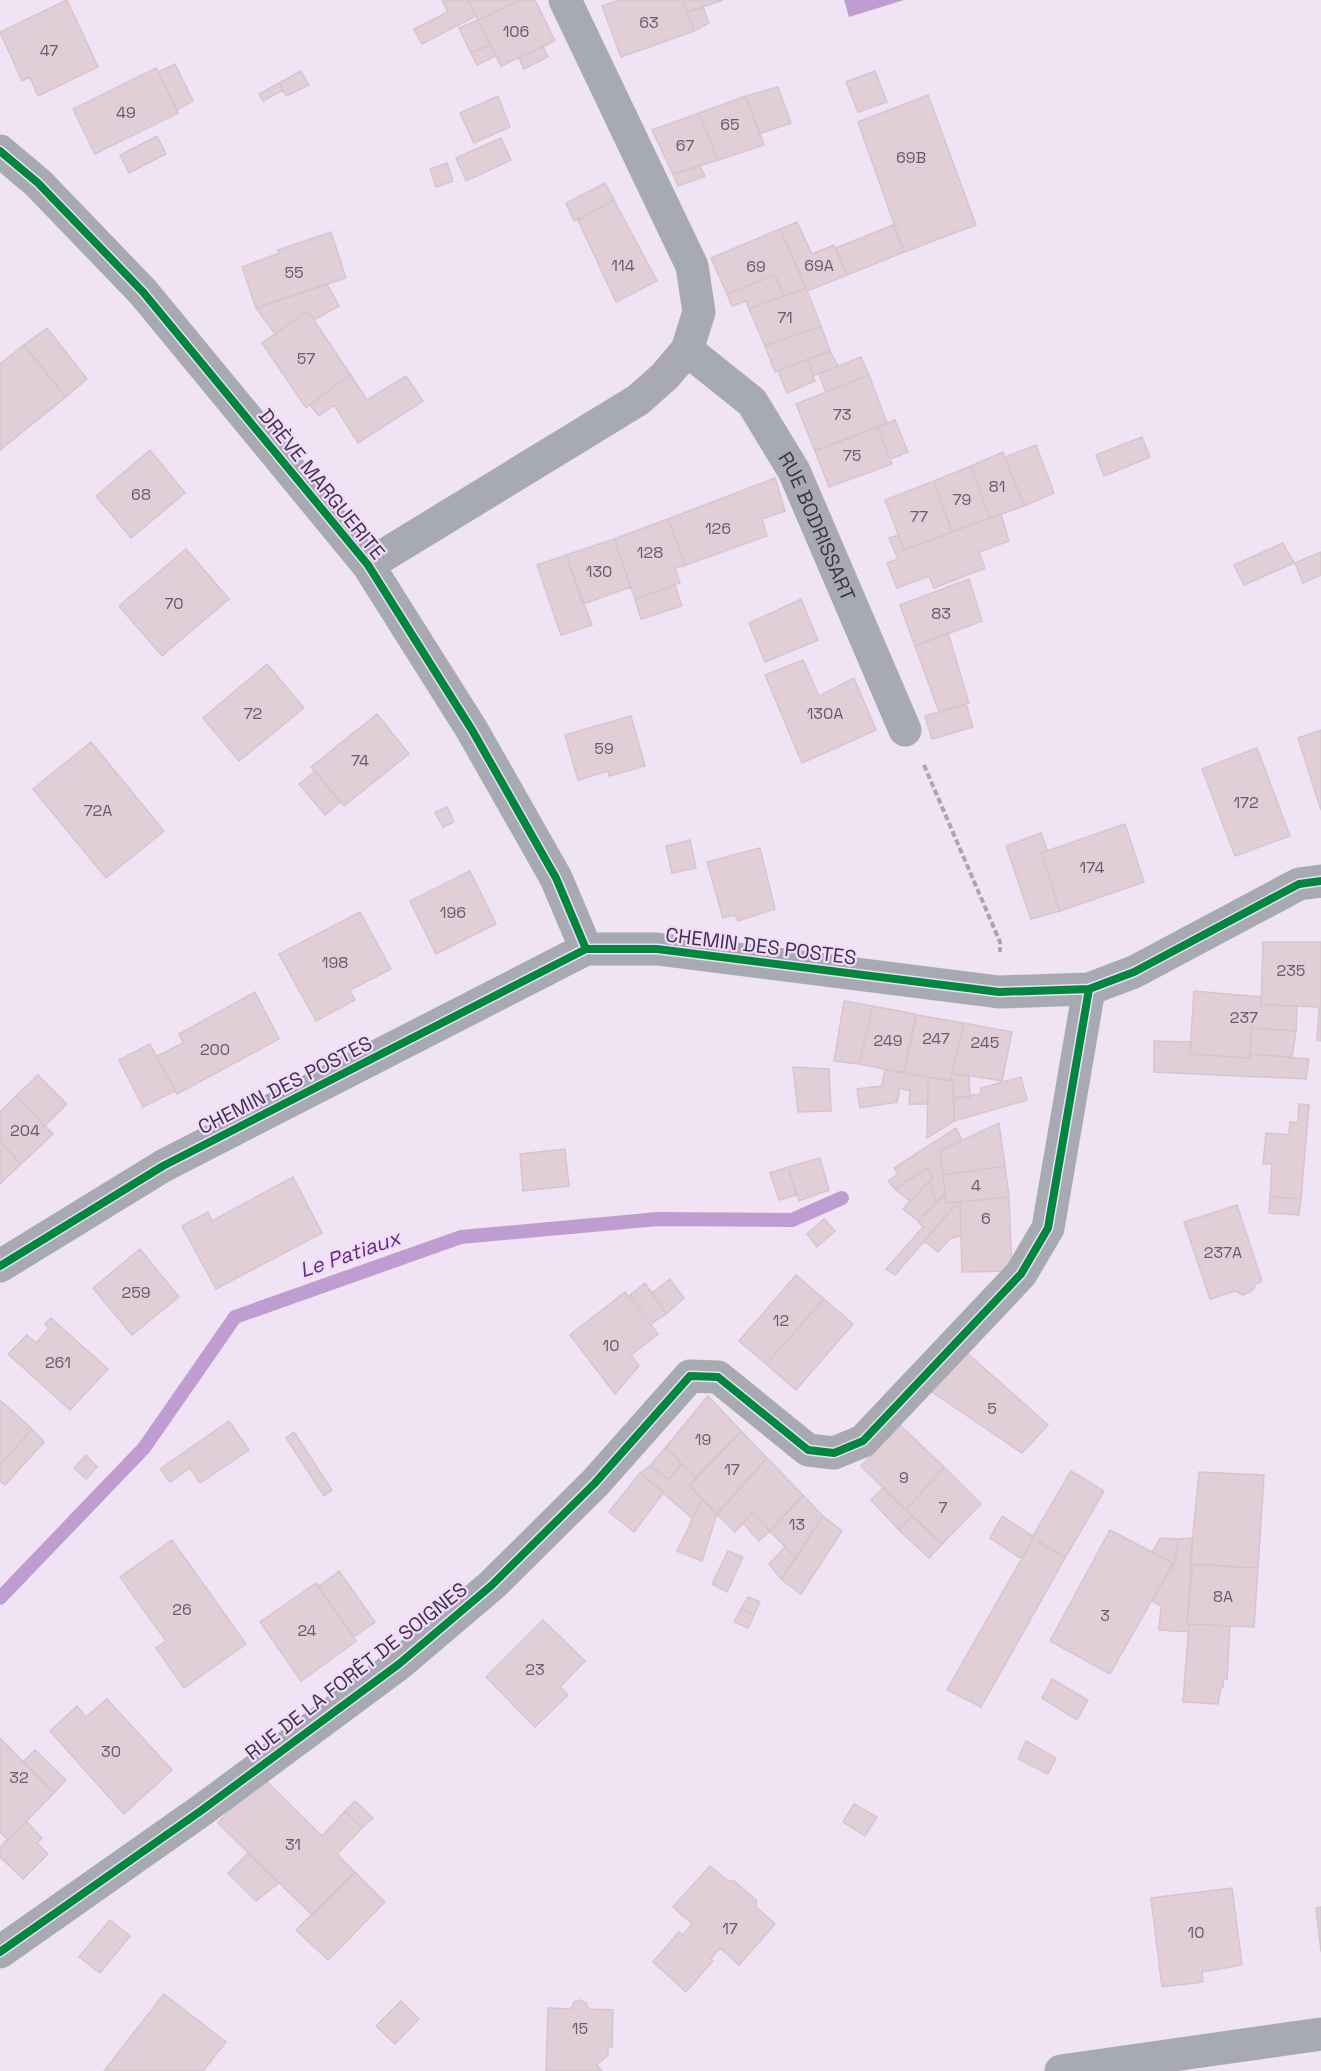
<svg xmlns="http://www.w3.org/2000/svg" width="1321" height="2071" viewBox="0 0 1321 2071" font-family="'Space Grotesk',sans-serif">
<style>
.water{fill:#c09dd0}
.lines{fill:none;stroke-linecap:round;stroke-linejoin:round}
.stream{stroke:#c09dd0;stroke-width:14}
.building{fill:#e1ced7;stroke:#d5c6ce;stroke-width:1.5}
.path{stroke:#a8a7af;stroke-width:4;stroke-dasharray:6 3;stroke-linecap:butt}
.minor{stroke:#a8aab2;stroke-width:33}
.cycleway-casing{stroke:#f2dbfc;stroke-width:11}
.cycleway{stroke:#00873e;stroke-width:8}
.labels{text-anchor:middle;stroke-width:4.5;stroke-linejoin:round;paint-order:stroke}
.number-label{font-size:16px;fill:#685b6a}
.street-label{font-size:20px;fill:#3e3344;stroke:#f2dbfc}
.water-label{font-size:21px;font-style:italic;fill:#652d7b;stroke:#f2dbfc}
</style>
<rect width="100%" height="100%" fill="#efe3f4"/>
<path class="water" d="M844,0H904L849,17Z"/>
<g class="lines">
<path class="stream" d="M0,1598L144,1448L235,1317L461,1237L658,1219L792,1220L842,1198"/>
</g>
<path class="building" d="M67,0L98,67L38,96L30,77L22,81L0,32Z
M442,0H468L476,16L422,44L414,29L448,12Z
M468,0H521L478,20Z
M521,0H535L555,41L501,66L478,20Z
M620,0H683L694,31L621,57L602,6Z
M683,0H723L687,12Z
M703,7L709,23L694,31L687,12Z
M478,20L490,45L471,53L459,28Z
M490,45L496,56L477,65L471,53Z
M543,46L548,57L524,69L519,58Z
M175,64L193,101L177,110L158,72Z
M156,68L178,113L95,154L73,109Z
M301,71L309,85L286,96L279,83Z
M875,71L887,102L858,112L846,82Z
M279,83L283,90L263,101L259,94Z
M778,87L791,123L759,134L746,96Z
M928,95L976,225L904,252L858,122Z
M498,96L510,127L474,143L460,113Z
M746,96L764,145L718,160L699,113Z
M699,113L718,160L673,174L652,130Z
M157,136L166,154L129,173L120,155Z
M501,138L511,160L466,181L456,158Z
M447,163L453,181L436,187L430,169Z
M700,166L705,176L678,186L673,174Z
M605,183L614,200L574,221L566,203Z
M614,200L657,281L616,302L578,220Z
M797,222L812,254L834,245L847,275L807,291L780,229Z
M893,225L904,252L847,275L836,248Z
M780,229L806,288L784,296L775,275L727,294L711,258Z
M331,232L346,278L256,308L242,267L279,253L278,250Z
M775,275L784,296L749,309L746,301L732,306L727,294Z
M327,284L339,306L314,320L308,311L275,334L256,308Z
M806,288L821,326L765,346L749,309Z
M308,311L350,374L306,408L262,343Z
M821,326L830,351L775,372L765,346Z
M47,328L87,379L66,397L24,345Z
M24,345L66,397L0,450V364Z
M830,351L838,366L813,376L808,359Z
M861,357L869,375L826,392L819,374Z
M808,359L815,381L787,393L778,371Z
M350,374L367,400L406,376L423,401L358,443L334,405L319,416L310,405Z
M869,375L887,423L815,451L796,404Z
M895,420L908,452L890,459L878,427Z
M878,427L892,464L829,487L815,451Z
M1142,437L1150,457L1104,476L1096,455Z
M1036,445L1054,493L1024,506L1005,457Z
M150,450L185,493L131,538L96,496Z
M1003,452L1024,506L990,518L971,466Z
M971,466L990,518L952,532L934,481Z
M775,478L785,511L762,519L767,536L686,565L668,519Z
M934,481L952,532L904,550L885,500Z
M1001,514L1009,541L979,552L985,568L934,588L929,576L897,588L887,563L898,559L889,538L899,535L904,550Z
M668,519L686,565L675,568L680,583L635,599L614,539Z
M614,539L631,587L583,604L566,555Z
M1283,543L1294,563L1244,585L1234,565Z
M186,549L229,599L162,656L119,606Z
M1321,552V575L1303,583L1295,563Z
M566,555L592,625L561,635L537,565Z
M969,579L982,621L915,646L900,605Z
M675,585L682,606L641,619L635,599Z
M801,599L818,640L765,662L749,623Z
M948,633L969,703L939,712L915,646Z
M803,660L819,696L854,678L876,730L802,763L765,675Z
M267,664L304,708L239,761L203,718Z
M966,704L973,727L932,739L925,716Z
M377,714L409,754L344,806L311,767Z
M631,716L645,766L609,776L608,771L578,780L565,735Z
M1321,730V810L1298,738Z
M91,742L164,831L106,878L33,789Z
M1257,748L1290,836L1235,856L1202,769Z
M315,771L340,802L325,815L299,784Z
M447,807L454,822L443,827L435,812Z
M1125,824L1144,882L1060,911L1041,853Z
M1041,833L1047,850L1041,853L1060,911L1031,919L1006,846Z
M690,840L696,868L672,873L666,846Z
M760,848L775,909L738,921L735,915L723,918L707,862Z
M470,871L496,924L436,954L410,901Z
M360,912L391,969L350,990L355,1000L316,1021L279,954Z
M1263,942H1321V1007L1261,1005Z
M1194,991L1261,997V1005L1297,1006L1296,1031L1251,1028L1250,1058L1190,1054Z
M255,992L279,1039L177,1094L157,1056L183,1043L179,1034Z
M844,1001L873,1006L859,1064L834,1061Z
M873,1006L916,1014L904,1073L859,1064Z
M1319,1007H1321V1041L1317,1040Z
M917,1015L964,1023L950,1081L904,1073Z
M964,1023L1012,1032L1002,1081L952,1073Z
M1251,1028L1296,1031L1292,1057L1250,1054Z
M1154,1041L1191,1042L1190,1054L1250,1058V1054L1309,1059L1306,1079L1154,1072Z
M150,1044L175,1091L143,1107L119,1060Z
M793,1067L829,1069L831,1111L798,1112Z
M885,1069L928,1077V1104H909L910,1091L900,1088L897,1102L860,1108L857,1089L882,1086Z
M952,1073L969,1076L970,1097L954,1098L953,1080L950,1081Z
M38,1075L67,1104L45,1126L16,1096Z
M928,1077L953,1080L954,1121L927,1138Z
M1021,1077L1027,1100L954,1121V1098L981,1094V1088Z
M16,1096L53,1134L21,1164L0,1141V1112Z
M1299,1104L1309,1105L1301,1199L1270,1197L1272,1164H1263L1266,1133L1289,1135L1290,1122L1298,1123Z
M999,1123L1005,1166L943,1175L940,1151Z
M956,1128L962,1140L940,1151L945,1194L936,1203L930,1180L933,1178L927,1168L895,1189L888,1181L898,1174L894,1168Z
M0,1141L21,1164L0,1184Z
M565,1149L569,1186L523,1191L520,1154Z
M820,1158L829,1190L799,1201L788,1167Z
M1005,1166L1009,1197L947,1203L943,1175Z
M788,1167L796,1195L779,1200L770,1173Z
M927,1168L933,1178L910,1201L895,1189Z
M293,1177L322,1233L216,1289L182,1226L208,1212L212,1221Z
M930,1180L936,1203L918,1221L903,1209Z
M945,1194L947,1203L958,1202L895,1275L886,1269L923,1227L918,1221Z
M1009,1197L1012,1271L962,1272L960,1202Z
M1270,1197L1301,1199L1299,1215L1269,1213Z
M958,1202H960L961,1235L950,1239L938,1252L924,1241Z
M1237,1205L1262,1281L1256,1284L1252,1291L1243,1295L1235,1291L1210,1299L1184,1222Z
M824,1219L835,1231L817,1247L807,1234Z
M140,1249L179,1297L132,1335L93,1288Z
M796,1275L824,1299L766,1364L739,1341Z
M670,1279L684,1298L666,1314L652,1293Z
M645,1283L666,1314L652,1323L630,1295Z
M625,1292L658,1334L631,1355L639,1366L615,1394L570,1335Z
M824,1299L853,1324L796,1390L766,1364Z
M51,1318L108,1369L70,1410L8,1354L27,1335L36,1343L49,1328L45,1324Z
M966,1352L1048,1425L1022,1453L929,1390Z
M708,1396L741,1431L696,1479L666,1447Z
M0,1400L32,1429L0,1465Z
M229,1421L249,1450L200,1483L190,1468L170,1482L160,1469Z
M900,1425L944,1467L906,1510L861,1466Z
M32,1429L44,1442L5,1485L0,1481V1465Z
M741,1431L767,1458L717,1514L689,1485Z
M294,1432L332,1490L324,1496L286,1438Z
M666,1447L682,1464L669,1479L650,1466Z
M86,1455L97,1467L86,1479L74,1468Z
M767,1458L803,1495L770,1531L752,1513L735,1532L717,1514Z
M682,1464L696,1479L689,1485L702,1499L692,1518L640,1473L650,1466L669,1479Z
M944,1467L981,1504L942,1544L906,1510Z
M1071,1471L1104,1491L1065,1558L1033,1536Z
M1199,1472L1264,1475L1258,1568L1190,1565Z
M640,1473L664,1492L634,1532L609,1512Z
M883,1488L912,1516L899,1530L871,1500Z
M803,1495L823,1516L796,1558L770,1531Z
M702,1499L717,1514L702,1561L677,1551Z
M752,1513L770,1531L759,1541L743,1523Z
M823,1516L842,1531L801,1594L781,1579Z
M912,1516L942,1544L929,1558L899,1530Z
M1002,1516L1034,1537L1022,1559L990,1538Z
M1110,1530L1173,1563L1110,1674L1050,1641Z
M1160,1538L1179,1539L1173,1570L1170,1569L1173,1563L1152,1553Z
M1193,1538L1187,1624H1189V1632L1159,1630L1161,1606L1152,1601L1170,1569L1173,1570L1179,1539Z
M1033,1539L1065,1558L981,1707L947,1690Z
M172,1540L246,1644L184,1688L156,1648L166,1641L120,1577Z
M785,1547L796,1558L781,1579L769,1564Z
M728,1551L743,1557L727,1592L712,1584Z
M1193,1564L1258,1568L1254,1627L1187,1624Z
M339,1571L375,1622L354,1637L318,1587Z
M316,1583L356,1641L301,1681L260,1622Z
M748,1597L760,1602L754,1615L741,1609Z
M741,1609L754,1615L748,1628L734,1622Z
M543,1620L585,1661L560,1687L568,1695L535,1727L486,1677Z
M1189,1624L1230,1626L1227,1679L1224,1678L1223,1687H1221L1218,1704L1183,1702Z
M1052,1679L1088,1700L1077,1720L1042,1698Z
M107,1699L172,1770L124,1814L50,1731L77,1706L86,1717Z
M0,1738L54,1793L8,1840L0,1832Z
M1026,1741L1056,1758L1048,1774L1018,1759Z
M35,1750L66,1780L54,1793L23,1762Z
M262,1777L322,1836L345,1811L362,1828L337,1854L355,1872L313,1916L218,1823Z
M355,1801L373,1818L362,1828L345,1811Z
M854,1804L877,1817L865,1836L843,1822Z
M26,1821L42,1838L37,1843L48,1854L23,1879L0,1857V1847Z
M248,1853L279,1883L256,1901L228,1873Z
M710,1866L728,1881H734L756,1900V1907L775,1924L739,1965L720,1948L710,1959L713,1961L686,1992L653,1962L679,1932L683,1935L692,1924L673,1907Z
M355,1872L385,1902L328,1960L296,1930Z
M1232,1888L1242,1965L1202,1972L1203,1982L1162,1987L1151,1898Z
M1321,1907V1952L1316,1908Z
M110,1920L130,1936L100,1973L79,1957Z
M164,1994L226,2042L203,2071H104Z
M580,2000L586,2003L589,2009L613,2010L612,2047L608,2046V2055L597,2065L602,2071H546L548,2008L571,2009L574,2002Z
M401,2001L419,2019L395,2044L376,2026Z"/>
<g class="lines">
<path class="path" d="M924,765L1000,942V952"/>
<g class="minor">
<path d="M0,151L38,183L143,292L368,565L472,730L556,878L586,949"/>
<path id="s1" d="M687,350L752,402L794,471L905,730"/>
<path d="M368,565L638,400L665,376L687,350L699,312L692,266L565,0"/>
<path d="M0,1266L163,1166L586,949H657L999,992L1089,989L1134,972L1299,884L1321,881"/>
<path d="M0,1952L202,1810L399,1664L492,1585L595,1483L690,1376L718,1377L808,1450L834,1453L863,1441L1021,1274L1048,1228L1089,989"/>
<path d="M1061,2071L1321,2034"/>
</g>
<defs>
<path id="cycleway" d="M0,151L38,183L143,292L368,565L472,730L556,878L586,949
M0,1266L163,1166L586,949H657L999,992L1089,989L1134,972L1299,884L1321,881
M0,1952L202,1810L399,1664L492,1585L595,1483L690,1376L718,1377L808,1450L834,1453L863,1441L1021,1274L1048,1228L1089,989"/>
</defs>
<use href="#cycleway" class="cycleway-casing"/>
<use href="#cycleway" class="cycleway"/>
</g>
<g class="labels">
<g class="number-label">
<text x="649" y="28">63</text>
<text x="516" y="37">106</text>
<text x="49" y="56">47</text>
<text x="126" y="118">49</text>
<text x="730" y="130">65</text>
<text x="685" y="151">67</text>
<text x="911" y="163">69B</text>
<text x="623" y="271">114</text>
<text x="819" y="271">69A</text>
<text x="756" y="272">69</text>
<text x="294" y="278">55</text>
<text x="785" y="323">71</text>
<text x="306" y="364">57</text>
<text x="842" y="420">73</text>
<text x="852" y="461">75</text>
<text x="997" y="492">81</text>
<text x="141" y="500">68</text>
<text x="962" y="505">79</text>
<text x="919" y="522">77</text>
<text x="718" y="534">126</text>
<text x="650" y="558">128</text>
<text x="599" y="577">130</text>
<text x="174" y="609">70</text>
<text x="941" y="619">83</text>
<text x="253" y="719">72</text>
<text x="825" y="719">130A</text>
<text x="604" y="754">59</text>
<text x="360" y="766">74</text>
<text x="1246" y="808">172</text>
<text x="98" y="816">72A</text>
<text x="1092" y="873">174</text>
<text x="453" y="918">196</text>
<text x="335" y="968">198</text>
<text x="1291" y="976">235</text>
<text x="1244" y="1023">237</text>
<text x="936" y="1044">247</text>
<text x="888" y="1046">249</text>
<text x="985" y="1048">245</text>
<text x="215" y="1055">200</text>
<text x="25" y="1136">204</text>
<text x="976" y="1191">4</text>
<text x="986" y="1224">6</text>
<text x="1223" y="1258">237A</text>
<text x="136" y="1298">259</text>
<text x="781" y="1326">12</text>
<text x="611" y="1351">10</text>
<text x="58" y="1368">261</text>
<text x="992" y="1414">5</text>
<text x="703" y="1445">19</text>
<text x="732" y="1475">17</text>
<text x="904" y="1483">9</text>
<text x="943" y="1513">7</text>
<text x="797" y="1530">13</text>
<text x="1223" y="1602">8A</text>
<text x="182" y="1615">26</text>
<text x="1105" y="1621">3</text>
<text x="307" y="1636">24</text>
<text x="535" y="1675">23</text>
<text x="111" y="1757">30</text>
<text x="19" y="1783">32</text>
<text x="293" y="1850">31</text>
<text x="730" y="1934">17</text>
<text x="1196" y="1938">10</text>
<text x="580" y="2034">15</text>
</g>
<g class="street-label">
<text transform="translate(322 484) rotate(51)" y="7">DRÈVE MARGUERITE</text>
<text dy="7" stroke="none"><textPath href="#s1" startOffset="224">RUE BODRISSART</textPath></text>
<text transform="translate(761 946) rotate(7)" y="7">CHEMIN DES POSTES</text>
<text transform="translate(285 1085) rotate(-27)" y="7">CHEMIN DES POSTES</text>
<text transform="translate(356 1671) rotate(-38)" y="7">RUE DE LA FORÊT DE SOIGNES</text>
</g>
<g class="water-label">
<text transform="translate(350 1254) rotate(-19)" y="7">Le Patiaux</text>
</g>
</g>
</svg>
